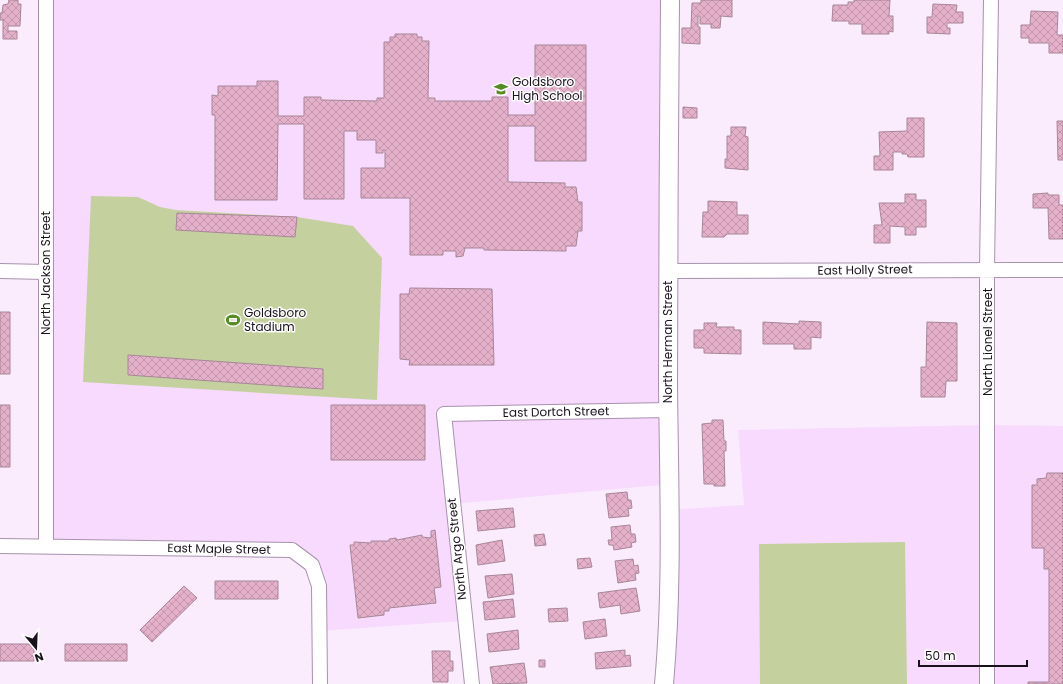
<svg xmlns="http://www.w3.org/2000/svg" width="1063" height="684" viewBox="0 0 1063 684" font-family="Poppins,sans-serif">
<style>
.built{fill:#f7dafe}
.garden{fill:#c4d19f}
.building{fill:url(#building-cross-hatch);stroke:#a78697}
.lines{fill:none;stroke-linecap:round;stroke-linejoin:round}
.minor-casing{stroke:#a892ad;stroke-width:16}
.major-casing{stroke:#a892ad;stroke-width:20}
.minor{stroke:#fff;stroke-width:14}
.major{stroke:#fff;stroke-width:18}
.labels{text-anchor:middle;stroke-width:3;stroke-linejoin:round;paint-order:stroke}
.poi-label{font-size:12px;fill:#19111b;stroke:#fff;text-anchor:start}
.street-label{font-size:12px;fill:#19111b;stroke:#fff}
</style>
<defs>
<pattern id="building-cross-hatch" width="8" height="8" patternUnits="userSpaceOnUse"><rect width="8" height="8" fill="#e5b0ca"/><path d="M0 0l8 8M0 8l8-8" fill="none" stroke="#c496ad"/></pattern>
</defs>
<rect width="100%" height="100%" fill="#faecfd"/>
<path class="built" d="M46,0H670V484L453,504L461,621L319,631V586L292,550L46,546Z
M988,425L1063,426V684H664L670,510L744,505L738,430Z"/>
<path class="garden" d="M91,196L138,197L160,207L176,210L297,217L353,226L382,258L377,400L83,382Z
M905,542L907,684H760L759,544Z"/>
<path class="building" d="M9,0H18V4H21L20,26H8V31H17V39H3V20H0V13H2L3,5L8,4Z
M701,0H732V17L721,16L720,28H711V24H700V16H698V27H700V44L682,43V28H691L692,3H701Z
M854,0H890L889,16H893V32L889,31V34H862V24H849V21H832L833,5H848V2H854Z
M933,4L957,5L956,12H963V23H947V28H950V34L927,33V17H932Z
M1031,11L1058,12L1057,35H1063V53H1049V43H1029V38H1021V25H1030Z
M395,34H417V37H422V41H429L428,98H435V101H492V97H508V115H535V45H586V161H535V126H508V182L565,183V187H576L578,202H582V231H578L576,246H566V251L484,250V248H465L463,256L456,257V251H443V255H410V198H361V168H385V150H383V153H376V140H357V131H344V199H304V124H278L277,200H215V115H212V95L218,96V86H257V81H278V116H304V97H321V100L377,101V98H384V42H390V37H395Z
M683,107L697,108V118H683Z
M907,118H924V157H908L907,154H902V152H893V170H874V156H880L879,132L907,131Z
M1057,121H1063V160H1058Z
M731,127H746L745,136L748,137V170L725,168V159H727V136H731Z
M1048,193V195H1059V205H1063V239H1049L1048,208H1033V194Z
M905,194H916V200H926V227H916V235H905V227L890,226V243H874V225H882L879,203H905Z
M708,201L737,202V215H748V234H727L724,237H702L703,212H708Z
M177,213L297,217L295,237L176,230Z
M410,288L492,289L494,365H409L410,360L400,359V294H409Z
M0,312H10V374H0Z
M799,321L821,322V338L811,337V349H794V344H763V322L799,324Z
M927,322L957,323V381H946L945,397H921V367H926Z
M704,323H717L716,327H734V330H741V354L704,353V348H694V330H704Z
M128,355L323,369V389L128,375Z
M0,405H10V467H0Z
M331,405H425V460H331Z
M712,420H723L724,441H726V451H724L725,486H714V484H704L702,424L712,423Z
M1047,473H1063V684H1028V682H1049V569H1044V548H1032V485H1037V479L1046,478Z
M627,492L628,500H631L632,508L628,509L629,516L609,518L606,494Z
M513,508L515,527L478,531L476,511Z
M630,525L631,534H635L636,542L631,543L632,547L614,550L613,545H609L608,540H612L611,527Z
M435,530L441,587L434,588L436,603L389,608V611H384V615L358,618L350,545H354V542L371,543V541H389V539L396,538L397,540L422,535V537L431,538V531Z
M544,534L546,545L535,546L534,535Z
M502,540L505,561L478,565L476,545Z
M590,558L592,567L578,569L577,559Z
M633,559L634,566L638,565L639,573L635,574L636,580L618,583L615,561Z
M512,574L514,594L488,598L485,576Z
M215,581H278V599H215Z
M184,586L197,598L152,642L140,630Z
M636,588L640,611L621,614L620,605L600,608L598,593Z
M513,599L515,617L485,620L483,602Z
M567,608L568,621L549,622L548,609Z
M605,619L607,636L585,639L583,622Z
M518,630L519,649L489,652L487,634Z
M0,644H34V661H0Z
M65,644H127V661H65Z
M625,650V656L630,655L631,666L596,669L595,653Z
M432,651H450V661H453V671H448V682H433Z
M539,660H545V667H539Z
M524,663L527,683L493,684L490,667Z"/>
<g class="lines">
<defs>
<path id="minor" d="M46,0V546
M0,271L46,272
M668,271L1063,270
M0,546L292,550L312,565L319,586L320,684
M472,684L444,414L669,410
M987,684V269L991,0"/>
<path id="major" d="M664,684C673,585 669,485 668,385C668,257 669,128 670,0"/>
</defs>
<use href="#minor" class="minor-casing"/>
<use href="#major" class="major-casing"/>
<use href="#minor" class="minor"/>
<use href="#major" class="major"/>
</g>
<defs>
<symbol id="school-bare" viewBox="-9 -9 18 18"><path d="M0-5L7-2L0 1L-7-2ZM-4 1L0 2.5L4 1V4Q0 6-4 4Z" fill="#578d26" stroke="#fff" stroke-width="2.5" paint-order="stroke"/></symbol>
<symbol id="stadium-bare" viewBox="-9 -9 18 18"><path d="M0-5a6.5 5 0 1 0 0 10a6.5 5 0 1 0 0-10ZM-3.5-1.8h7v3.6h-7Z" fill="#578d26" stroke="#fff" stroke-width="2.5" paint-order="stroke"/></symbol>
</defs>
<g fill-rule="evenodd">
<use href="#school-bare" x="491" y="79" width="20" height="20"/>
<use href="#stadium-bare" x="223" y="310" width="20" height="20"/>
</g>
<g class="labels">
<g class="poi-label">
<text x="512" y="86">Goldsboro<tspan x="512" dy="14">High School</tspan></text>
<text x="244" y="317">Goldsboro<tspan x="244" dy="14">Stadium</tspan></text>
</g>
<g class="street-label">
<text transform="translate(865 270) rotate(-1)" y="4">East Holly Street</text>
<text transform="translate(46 273) rotate(-90)" y="4">North Jackson Street</text>
<text transform="translate(668 342) rotate(-90)" y="4">North Herman Street</text>
<text transform="translate(988 342) rotate(-90)" y="4">North Lionel Street</text>
<text transform="translate(556 412) rotate(-1)" y="4">East Dortch Street</text>
<text transform="translate(219 549) rotate(1)" y="4">East Maple Street</text>
<text transform="translate(457 549) rotate(-96)" y="4">North Argo Street</text>
</g>
</g>
<g transform="translate(36 648) rotate(161)" stroke="#ffffff" stroke-width="3" paint-order="stroke">
<path d="M0-3L7 15L0 10L-7 15Z" fill="#19111b"/>
<text y="-6" font-size="11" font-weight="bold" text-anchor="middle" fill="#19111b">N</text>
</g>
<path d="M919 660v6h108v-6" fill="none" stroke="#19111b" stroke-width="2"/>
<text x="925" y="660" font-size="12" fill="#19111b" stroke="#ffffff" stroke-width="3" paint-order="stroke">50 m</text>
</svg>
